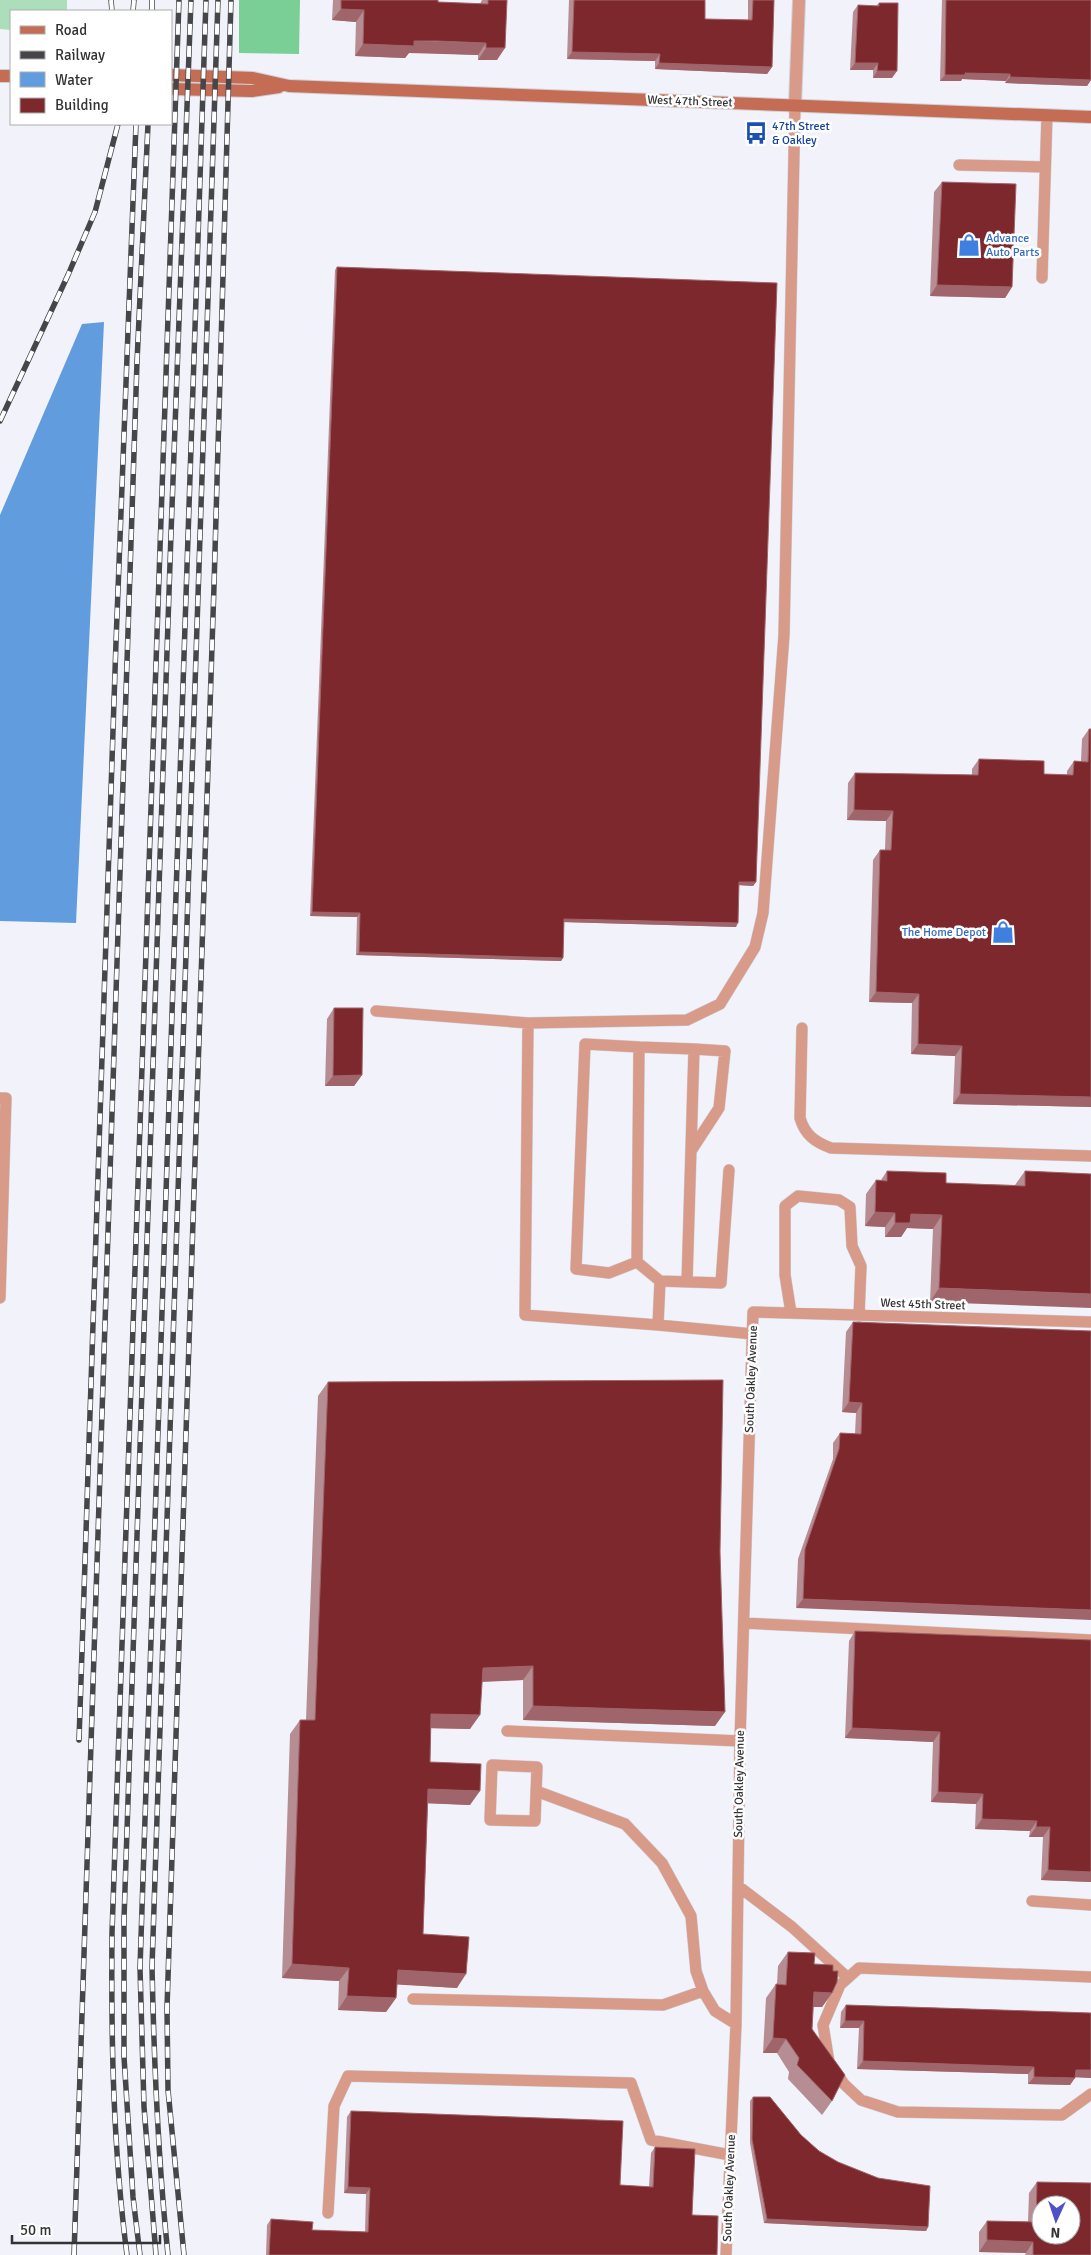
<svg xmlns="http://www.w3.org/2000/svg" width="1091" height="2255" viewBox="0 0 1091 2255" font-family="Signika,sans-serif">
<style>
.green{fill:#acdebb}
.forest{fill:#7acf97}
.water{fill:#619cde}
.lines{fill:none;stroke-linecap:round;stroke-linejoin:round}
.service-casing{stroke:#cfd0d7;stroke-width:12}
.minor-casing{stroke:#cfd0d7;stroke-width:14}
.secondary-casing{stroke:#cfd0d7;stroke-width:14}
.service{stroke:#d89a89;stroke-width:11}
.minor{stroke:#d89a89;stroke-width:12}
.secondary{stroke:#c56c54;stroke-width:12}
.rail-casing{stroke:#46464a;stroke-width:5.5}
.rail{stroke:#fff;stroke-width:4;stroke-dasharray:11;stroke-linecap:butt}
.wall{fill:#b68d93}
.shaded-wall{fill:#9f656a}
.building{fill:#7c282c;stroke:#9f656a;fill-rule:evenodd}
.labels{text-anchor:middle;stroke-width:5;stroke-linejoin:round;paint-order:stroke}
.street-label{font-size:12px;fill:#333336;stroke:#fff}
.transit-label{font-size:12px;fill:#164399;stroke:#fff;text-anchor:start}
.shop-label{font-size:12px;fill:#366cbe;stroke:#fff;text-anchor:start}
</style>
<rect width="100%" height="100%" fill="#f1f2fa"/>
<path class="green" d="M0,0H67V11H11V30L0,29Z"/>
<path class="forest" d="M239,0H300L299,54L239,53Z"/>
<path class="water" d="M104,322L76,923L0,921V515L82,324Z"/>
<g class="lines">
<defs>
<path id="service" d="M959,165L1045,167
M1042,278L1047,115
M376,1011L528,1023L687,1020L720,1004L755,947L763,913L784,635L795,105
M528,1023L525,1315L658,1325
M802,1028L800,1118C805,1135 815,1142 831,1148L1091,1156
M0,1098H6L0,1298
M729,1170L721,1283L660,1281L658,1325L753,1334
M637,1262L609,1273L576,1269L585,1044L639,1047
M660,1281L637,1262L639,1047L694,1049
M687,1282L694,1049L725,1051L719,1108L691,1151
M791,1313L785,1275V1206L798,1196L839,1200L850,1207L852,1246L861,1266L859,1316
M744,1623L1091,1640
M507,1731L740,1741
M492,1765L537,1767L535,1821L490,1820Z
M536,1791L625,1824L662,1863L691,1916L696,1971L703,1991
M738,1886L792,1927L848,1978
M1032,1901L1091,1905
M1091,1977L859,1968L840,1985L823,2025L829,2062L844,2084L861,2100L898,2112L1062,2115L1091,2094
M413,1999L663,2005L703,1991L715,2011L736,2024
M328,2213L334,2106L348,2076L631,2083L651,2140L730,2155
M726,2255L736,2024L740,1741L753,1312L1091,1322"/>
<path id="minor" d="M795,105L799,0"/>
<path id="secondary" d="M171,75L253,78L289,86L1091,117
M0,76H11
M171,89L252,91L279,87"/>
</defs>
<use href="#service" class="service-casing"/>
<use href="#minor" class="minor-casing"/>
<use href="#secondary" class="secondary-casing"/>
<use href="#service" class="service"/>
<use href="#minor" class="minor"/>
<use href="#secondary" class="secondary"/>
<defs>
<path id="rail" d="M111,0L112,11
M133,11L134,0
M152,11V0
M0,421L68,275L95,212L118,124
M79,1740L116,642L136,124
M74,2255L137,362L148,124
M127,2255C113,2148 111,2040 112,1933L179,0
M140,2255L133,2197L124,2057V1919L171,534L191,0
M156,2255L144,2107L140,1968L206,0
M168,2255C158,2159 154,2063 152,1967L218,0
M184,2255L168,2090L167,2008L214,586L231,0"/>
</defs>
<use href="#rail" class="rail-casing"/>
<use href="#rail" class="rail"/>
</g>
<path class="wall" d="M333,0H438V2L480,4L482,0H507L497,60H478V55L429,53H409L405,58L355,56L356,22L332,20Z
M569,0H705V19L748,20V0H774L772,67L767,74L655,69V61L567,59Z
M942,0H1091V80L1087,86L1005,83L1006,81L962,79L961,81H940Z
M879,3L892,78H873V70H850L853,12L858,5L876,6Z
M942,182L1012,287L1005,298L930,296L934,192Z
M337,267L756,882L753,886L739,885L736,927L564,922L563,958L561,961L356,955L357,917L310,916L335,270Z
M1089,729H1091V1107L953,1104L955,1056L911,1054L912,1003L869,1002L873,860L880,850H885L886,821L847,820L848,783L855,773L972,775V769L979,759L1044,774L1067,775V771L1074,761H1081L1082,739Z
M334,1008L362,1075L354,1086H325L327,1019Z
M887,1171L946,1183L1015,1185L1025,1171L1091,1174L930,1302L933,1229L907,1228L901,1237H885V1227L865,1226L866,1194L876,1180H881Z
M853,1322L1091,1331L796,1608L798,1559L833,1459V1443L840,1433L855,1434L856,1413L842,1412L846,1332Z
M328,1382L715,1726L523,1720V1680L482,1682L470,1729L431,1728L430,1762L470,1805L428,1803L423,1934L457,1988L397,1984L396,1998L386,2012L338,2010L339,1981L282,1978L290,1734L300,1720H306L318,1396Z
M855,1631L1091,1640V1882L1041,1880L1043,1837H1029L1030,1831L975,1829L976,1804L931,1802L933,1742L845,1738L849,1641Z
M788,1952L814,1964L832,1993L822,2007H813L812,2029L832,2101L822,2115L788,2079L789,2072L777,2053H763L766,1998L776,1984H777L778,1966Z
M846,2005L1091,2013V2078L1075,2077L1070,2085L1028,2084V2074L857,2069L859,2028H840L841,2012Z
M753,2097L801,2135L819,2151L928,2227L926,2231L764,2223L750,2143V2101Z
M351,2111L620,2185L649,2187L651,2153L655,2147L692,2215L717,2255H266L267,2225L271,2219L312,2230L365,2232L366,2194L344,2193L347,2117Z
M1037,2182L1091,2255H1025L1026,2253L979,2252V2232L987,2221L1028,2222L1029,2193Z"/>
<path class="shaded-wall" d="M341,9L364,10L356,22L332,20Z
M414,41L486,43L478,55L409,53L405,58L355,56L363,44Z
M486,48H505L497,60H478Z
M572,52L660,54L655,61L567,59Z
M659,63L772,67L767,74L655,69Z
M855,63H878L873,70H850Z
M877,71H897L892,78H873Z
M965,73L1010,74L1006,81L962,79L961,81H940L945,75Z
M1010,77L1091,80L1087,86L1005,83Z
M937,285L1012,287L1005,298L930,296Z
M854,810L893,811L886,821L847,820Z
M739,882H756L753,886L737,885Z
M312,912L360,913L357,917L310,916Z
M564,919L738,923L736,927L561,922Z
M359,952L563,958L561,961L356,955Z
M876,992L919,994L912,1003L869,1002Z
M918,1044L962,1046L955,1056L911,1054Z
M362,1075L354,1086H325L333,1076Z
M960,1094L1091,1097V1107L953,1104Z
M875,1212L895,1213L885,1227L865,1226Z
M911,1214L942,1215L933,1229L907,1228L901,1237H885L895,1223Z
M939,1288L1091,1294V1308L930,1302Z
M849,1402L862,1403L856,1413L842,1412Z
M803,1599L1091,1610V1620L796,1608Z
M533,1666L523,1680L473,1682L483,1668Z
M533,1706L725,1712L715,1726L523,1720Z
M431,1714L480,1715L470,1729L422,1728Z
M852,1728L940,1732L933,1742L845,1738Z
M428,1789L480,1791L470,1805L419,1803Z
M938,1792L983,1794L976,1804L931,1802Z
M982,1819L1037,1821L1030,1831L975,1829Z
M1036,1827H1050L1043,1837H1029Z
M1048,1870L1091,1872V1882L1041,1880Z
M292,1964L349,1968L339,1981L282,1978Z
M398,1970L466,1974L457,1988L388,1984Z
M814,1992L832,1993L822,2007H805Z
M347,1996L396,1998L386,2012L338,2010Z
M845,2021H864L859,2028H840Z
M773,2038L786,2039L777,2053H763Z
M863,2061L1034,2067L1028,2074L857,2069Z
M1076,2070H1091V2078L1071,2077Z
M1034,2077L1075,2078L1070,2085L1028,2084Z
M348,2187L370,2188L366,2194L344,2193Z
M767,2219L928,2227L926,2231L764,2223Z
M987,2240L1033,2242L1026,2253L979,2252Z"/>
<path class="building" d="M341,0H438V2L488,4V0H507L505,48H486V43L437,41H414V46L363,44L364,10L341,9Z
M574,0H705V19L752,20L753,0H774L772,67L659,63L660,54L572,52Z
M946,0H1091V80L1010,77V74L965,73V75H945Z
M879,3H898L897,71H877L878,63H855L858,5L879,6Z
M942,182L1016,184L1012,287L937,285Z
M337,267L777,283L756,882H739L738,923L564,919L563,958L359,952L360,913L312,912Z
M1089,729H1091V1097L960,1094L962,1046L918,1044L919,994L876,992L880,850H891L893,811L854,810L855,773L978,775L979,759L1044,761V774L1073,775L1074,761L1088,762Z
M334,1008H363L362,1075L333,1076Z
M887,1171L946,1173V1183L1025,1186V1171L1091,1174V1294L939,1288L942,1215L911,1214L910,1223H895V1213L875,1212L876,1180L887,1181Z
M853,1322L1091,1331V1610L803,1599L805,1549L839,1449L840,1433L861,1434L862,1403L849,1402Z
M723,1380L720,1552L725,1712L533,1706V1666L483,1668L480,1715L431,1714L430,1762L481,1764L480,1791L428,1789L423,1934L469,1937L466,1974L398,1970L396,1998L347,1996L349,1968L292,1964L300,1720H315L328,1382Z
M855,1631L1091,1640V1872L1048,1870L1050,1827H1036L1037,1821L982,1819L983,1794L938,1792L940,1732L852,1728Z
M788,1952L815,1953L814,1964L833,1965V1971H838L837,1982L832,1993L814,1992L812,2029L845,2075L832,2101L797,2065L799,2058L786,2039L773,2038L776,1984L786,1985Z
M846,2005L1091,2013V2070H1076L1075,2078L1034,2077V2067L863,2061L864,2021H845Z
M753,2097H770L801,2135L819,2151L838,2162L878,2178L930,2186L928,2227L767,2219L752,2139Z
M351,2111L623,2121L620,2185L653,2187L655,2147L695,2149L692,2215L718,2216L717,2255H269L271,2219L313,2222L312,2230L368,2232L370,2188L348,2187Z
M1037,2182L1091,2183V2255H1033V2242L987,2240V2221L1036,2222ZM1041,2205H1071V2235H1041Z"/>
<defs>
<symbol id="bus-bare" viewBox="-9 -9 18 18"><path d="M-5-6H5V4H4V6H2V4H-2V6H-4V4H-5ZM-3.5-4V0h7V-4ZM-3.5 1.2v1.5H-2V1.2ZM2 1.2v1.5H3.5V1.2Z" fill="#1a4fb4" stroke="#fff" stroke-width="2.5" paint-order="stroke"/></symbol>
<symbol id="shop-bare" viewBox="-9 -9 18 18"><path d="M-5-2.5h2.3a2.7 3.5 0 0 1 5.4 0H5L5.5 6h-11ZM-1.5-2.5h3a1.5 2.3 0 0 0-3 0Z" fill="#3f7fe0" stroke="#fff" stroke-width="2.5" paint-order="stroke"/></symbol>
</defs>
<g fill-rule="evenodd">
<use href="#bus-bare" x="740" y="117" width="32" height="32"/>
<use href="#shop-bare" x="953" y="229" width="32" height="32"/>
<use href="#shop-bare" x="987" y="916" width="32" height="32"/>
</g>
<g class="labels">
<g class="street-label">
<text transform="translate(690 101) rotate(2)" y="4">West 47th Street</text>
<text transform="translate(923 1304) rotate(2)" y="4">West 45th Street</text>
<text transform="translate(751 1379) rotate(-88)" y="4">South Oakley Avenue</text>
<text transform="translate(739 1784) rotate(-89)" y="4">South Oakley Avenue</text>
<text transform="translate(729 2188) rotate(-88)" y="4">South Oakley Avenue</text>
</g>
<g class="transit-label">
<text x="772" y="130">47th Street<tspan x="772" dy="14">&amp; Oakley</tspan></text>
</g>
<g class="shop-label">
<text x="986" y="242">Advance<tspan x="986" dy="14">Auto Parts</tspan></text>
<text x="986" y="936" text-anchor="end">The Home Depot</text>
</g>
</g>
<rect x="10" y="10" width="162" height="115" fill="#ffffff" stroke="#adadaf"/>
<rect x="20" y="26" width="25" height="8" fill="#c56c54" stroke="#adadaf"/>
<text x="55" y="35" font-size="15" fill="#333336">Road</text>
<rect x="20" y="51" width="25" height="8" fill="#46464a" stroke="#adadaf"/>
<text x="55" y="60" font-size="15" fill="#333336">Railway</text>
<rect x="20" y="72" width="25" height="15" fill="#619cde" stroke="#adadaf"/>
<text x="55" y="85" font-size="15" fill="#333336">Water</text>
<rect x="20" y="98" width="25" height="15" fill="#7c282c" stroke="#adadaf"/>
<text x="55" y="110" font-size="15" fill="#333336">Building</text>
<g transform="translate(1056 2220) rotate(183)"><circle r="24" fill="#ffffff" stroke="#adadaf"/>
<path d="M0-4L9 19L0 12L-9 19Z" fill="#4e51c7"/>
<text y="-8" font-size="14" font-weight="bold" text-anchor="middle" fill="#333336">N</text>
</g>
<path d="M12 2235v8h148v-8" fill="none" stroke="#333336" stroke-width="2.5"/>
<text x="20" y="2235" font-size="15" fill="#333336" stroke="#ffffff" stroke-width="4" paint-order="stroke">50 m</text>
</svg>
